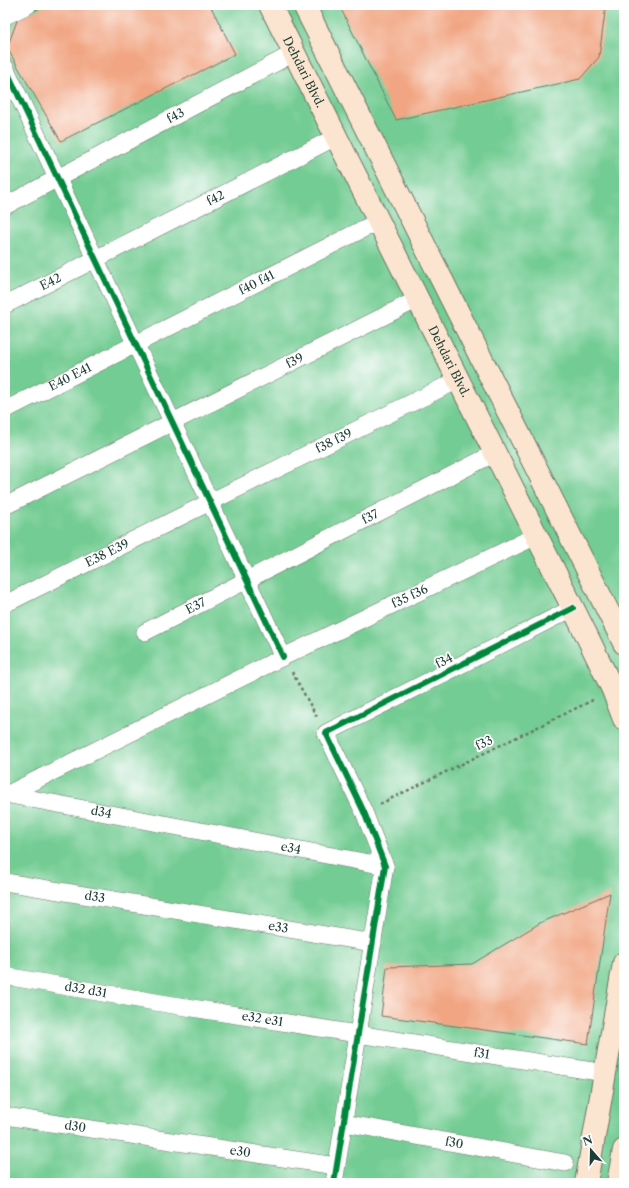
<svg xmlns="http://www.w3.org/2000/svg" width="629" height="1188" viewBox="0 0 629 1188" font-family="'Libre Caslon Text',serif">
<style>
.green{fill:#73cc93;stroke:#498464}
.building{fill:#f1a582}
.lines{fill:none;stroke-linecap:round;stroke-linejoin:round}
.minor-casing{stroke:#687666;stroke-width:18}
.secondary-casing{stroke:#687666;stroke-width:24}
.path{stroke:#687666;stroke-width:2.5;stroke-dasharray:3 3;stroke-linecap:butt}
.minor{stroke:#fff;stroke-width:17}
.secondary{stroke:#fce5d0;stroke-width:22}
.cycleway-casing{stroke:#fff;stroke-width:8}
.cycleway{stroke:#00873e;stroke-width:6}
.labels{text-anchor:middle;stroke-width:3.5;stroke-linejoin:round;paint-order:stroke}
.street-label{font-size:12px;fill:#1f3d34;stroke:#fff}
</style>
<rect width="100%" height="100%" fill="#fff"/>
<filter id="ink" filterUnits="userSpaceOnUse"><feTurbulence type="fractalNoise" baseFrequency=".025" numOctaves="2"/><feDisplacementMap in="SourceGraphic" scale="8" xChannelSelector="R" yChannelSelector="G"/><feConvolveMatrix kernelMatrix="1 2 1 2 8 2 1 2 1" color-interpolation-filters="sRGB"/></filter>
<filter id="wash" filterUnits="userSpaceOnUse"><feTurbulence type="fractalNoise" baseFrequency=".012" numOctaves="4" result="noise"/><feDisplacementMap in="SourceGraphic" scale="16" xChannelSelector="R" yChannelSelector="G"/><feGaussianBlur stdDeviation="0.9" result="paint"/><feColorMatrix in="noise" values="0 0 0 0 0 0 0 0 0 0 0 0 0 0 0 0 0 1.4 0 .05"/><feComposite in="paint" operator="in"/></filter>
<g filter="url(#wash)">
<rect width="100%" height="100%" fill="#f0e1c2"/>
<path class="green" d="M5,5H624V1183H5Z"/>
<g id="blocks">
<path class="building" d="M47,5H210L235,54L61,141L7,48L18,18Z
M339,5H606L599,57L580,79L396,120Z
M610,893L588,1044L381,1016L387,967L472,964L540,923Z"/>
</g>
</g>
<g filter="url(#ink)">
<use href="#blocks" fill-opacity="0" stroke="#687666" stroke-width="1"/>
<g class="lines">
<defs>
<g id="minor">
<path d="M5,16L28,5"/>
<path d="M5,67L283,657"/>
<path id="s1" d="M5,206L294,53"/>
<path id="s2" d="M5,305L336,137"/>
<path id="s3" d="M5,410L379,221"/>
<path id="s4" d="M5,506L418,299"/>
<path id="s5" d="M5,604L210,502L458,380"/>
<path id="s6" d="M145,632L495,453"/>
<path id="s7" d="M5,794L385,866"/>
<path id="s8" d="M6,795L283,657L536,536"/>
<path id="s9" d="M5,882L373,943"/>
<path id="s10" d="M5,976L167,1004L605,1073"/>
<path id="s11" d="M5,1116L336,1166"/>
<path id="s12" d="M344,1123L565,1163"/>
<path d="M334,1183L385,866L364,812L326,733L573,608"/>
</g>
<g id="secondary">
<path id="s13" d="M270,5L586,634L613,690L624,719"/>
<path d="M304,5L624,643"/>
<path d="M586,1183L624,963"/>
<path d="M618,1183L624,1150"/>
</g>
</defs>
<use href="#minor" class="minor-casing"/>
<use href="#secondary" class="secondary-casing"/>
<path class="path" d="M292,672L317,717
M380,804L595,699"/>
<use href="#minor" class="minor"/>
<use href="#secondary" class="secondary"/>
<defs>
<path id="cycleway" d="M5,67L283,657
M334,1183L385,866L364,812L326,733L573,608"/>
</defs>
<use href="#cycleway" class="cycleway-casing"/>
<use href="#cycleway" class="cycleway"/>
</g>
</g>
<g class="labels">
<g class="street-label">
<text dy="4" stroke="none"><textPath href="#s13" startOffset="75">Dehdari Blvd.</textPath></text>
<text dy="4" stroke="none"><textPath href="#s1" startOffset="193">f43</textPath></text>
<text dy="4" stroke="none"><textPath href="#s2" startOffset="236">f42</textPath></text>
<text dy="4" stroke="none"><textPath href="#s2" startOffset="51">E42</textPath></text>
<text dy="4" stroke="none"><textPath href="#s3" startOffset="282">f40 f41</textPath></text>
<text dy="4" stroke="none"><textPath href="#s4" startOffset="324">f39</textPath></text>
<text dy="4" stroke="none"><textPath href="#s13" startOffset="399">Dehdari Blvd.</textPath></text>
<text dy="4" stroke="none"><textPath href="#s3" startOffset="73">E40 E41</textPath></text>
<text dy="4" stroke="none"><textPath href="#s5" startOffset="367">f38 f39</textPath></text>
<text dy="4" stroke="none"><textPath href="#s6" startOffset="253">f37</textPath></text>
<text dy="4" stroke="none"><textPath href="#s5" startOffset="114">E38 E39</textPath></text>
<text dy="4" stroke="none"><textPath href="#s8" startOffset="450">f35 f36</textPath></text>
<text dy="4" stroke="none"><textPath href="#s6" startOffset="57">E37</textPath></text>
<text transform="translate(444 661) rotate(-27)" y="4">f34</text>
<text transform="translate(484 743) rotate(-26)" y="4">f33</text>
<text dy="4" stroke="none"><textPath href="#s7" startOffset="98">d34</textPath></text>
<text dy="4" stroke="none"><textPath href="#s7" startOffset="291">e34</textPath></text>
<text dy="4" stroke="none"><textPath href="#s9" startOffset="91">d33</textPath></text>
<text dy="4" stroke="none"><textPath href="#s9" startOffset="277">e33</textPath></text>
<text dy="4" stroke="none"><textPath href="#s10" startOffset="82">d32 d31</textPath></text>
<text dy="4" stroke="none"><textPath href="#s10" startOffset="261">e32 e31</textPath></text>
<text dy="4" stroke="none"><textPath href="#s10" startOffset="483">f31</textPath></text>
<text dy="4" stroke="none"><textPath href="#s11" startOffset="71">d30</textPath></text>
<text dy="4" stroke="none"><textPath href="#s12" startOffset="112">f30</textPath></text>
<text dy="4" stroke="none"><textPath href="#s11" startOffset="238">e30</textPath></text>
</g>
</g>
<rect width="629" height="1188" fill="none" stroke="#fff" stroke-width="20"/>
<g transform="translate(591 1150) rotate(340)" stroke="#ffffff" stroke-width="3" paint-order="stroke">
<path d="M0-3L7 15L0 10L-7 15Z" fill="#1f3d34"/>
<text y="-6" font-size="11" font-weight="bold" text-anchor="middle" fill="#1f3d34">N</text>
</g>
</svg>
